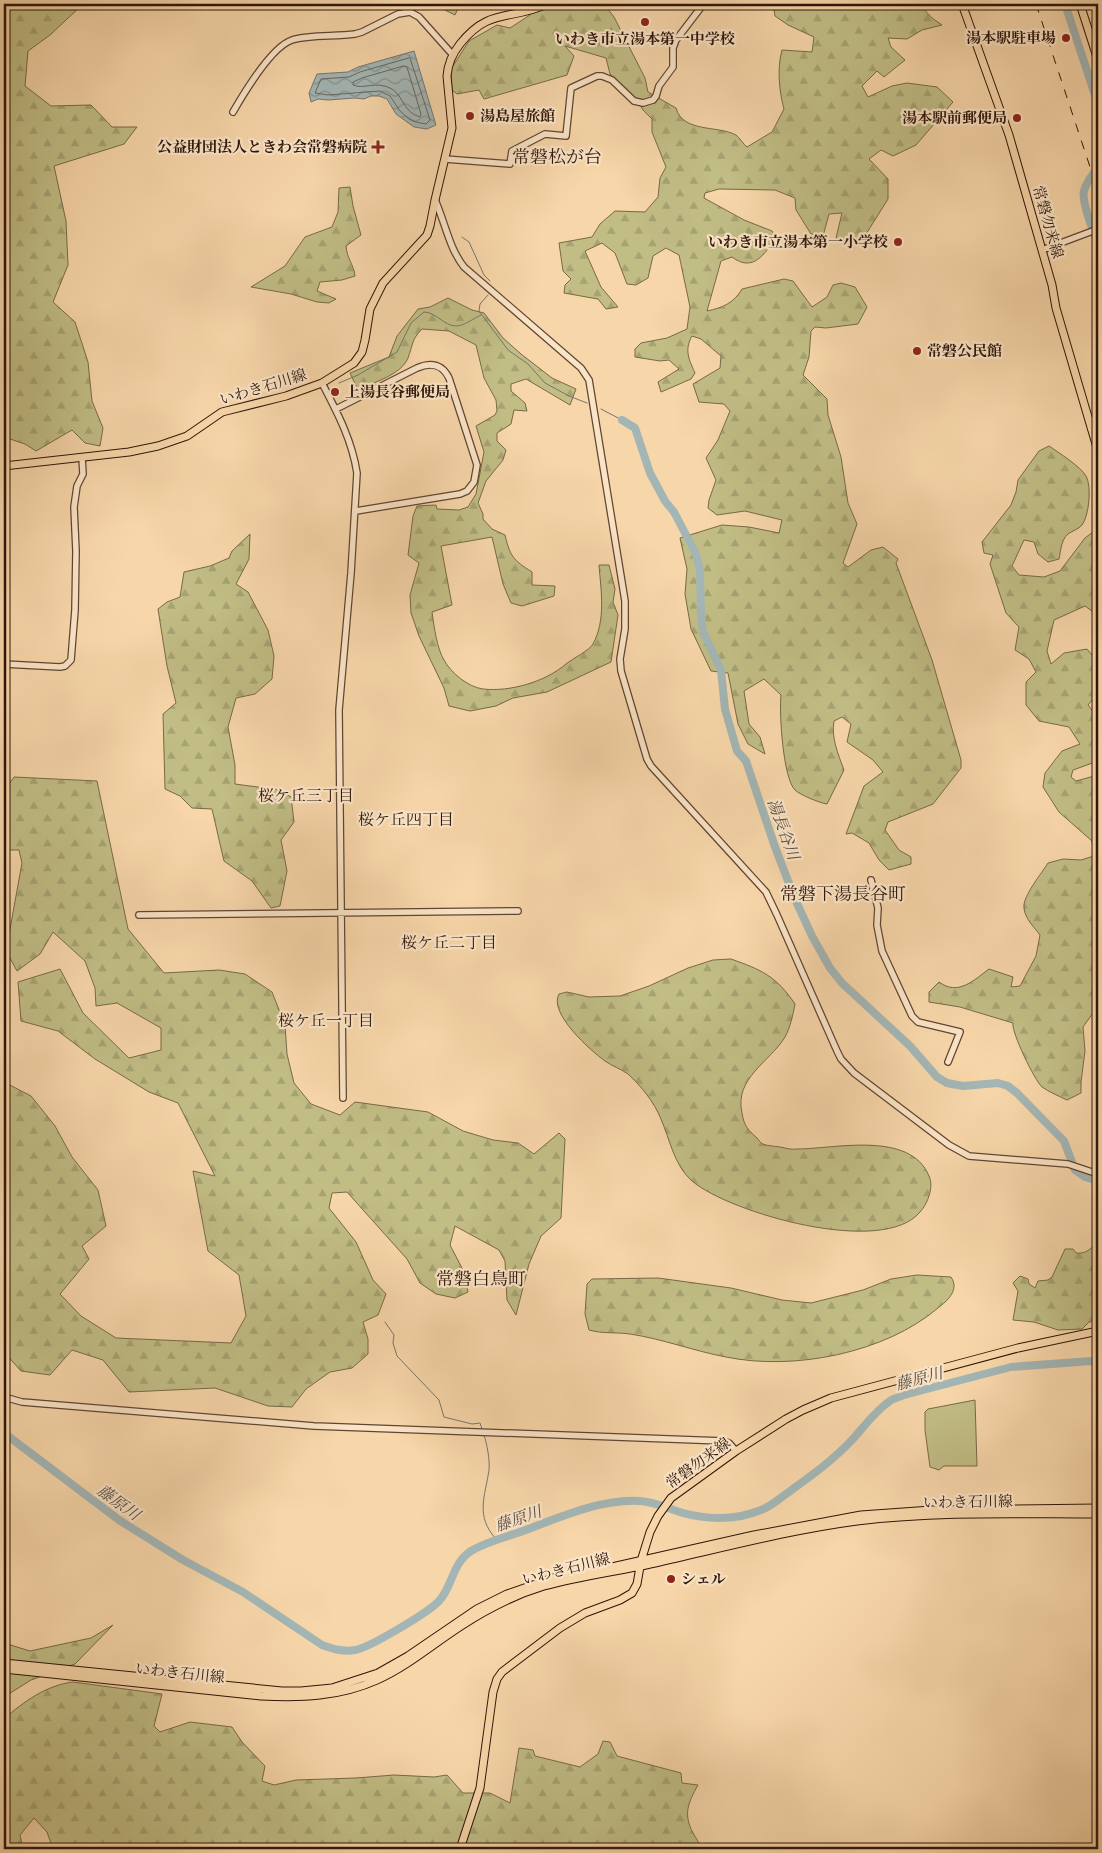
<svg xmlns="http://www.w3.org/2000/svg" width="1102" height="1853" viewBox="0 0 1102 1853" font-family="Vollkorn,'Noto Serif JP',serif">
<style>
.forest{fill:url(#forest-firs);stroke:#786947}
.pitch{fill:#c1bd85;stroke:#786947}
.water{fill:url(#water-waves);stroke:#747670}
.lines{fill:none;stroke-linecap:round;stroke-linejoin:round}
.shore{stroke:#68665f;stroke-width:1}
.stream{stroke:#747670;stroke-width:1}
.river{stroke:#a3b6b5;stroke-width:8}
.tertiary-casing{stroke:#604531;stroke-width:8}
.primary-casing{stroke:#2e1509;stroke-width:9}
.tertiary{stroke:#fae4c7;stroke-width:5.5}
.primary{stroke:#f7d6a9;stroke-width:7}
.rail{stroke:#2e1509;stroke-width:1;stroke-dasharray:9 9;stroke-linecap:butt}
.poi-dot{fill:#8f2418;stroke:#fae4c7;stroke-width:2}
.labels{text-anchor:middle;stroke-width:4.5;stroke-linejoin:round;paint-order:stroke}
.poi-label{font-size:15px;font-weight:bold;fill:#2e1509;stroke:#fae4c7;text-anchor:end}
.street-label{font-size:15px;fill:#2e1509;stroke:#fae4c7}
.neighbourhood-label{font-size:16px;fill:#2e1509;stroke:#fae4c7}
.water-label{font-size:16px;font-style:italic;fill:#574d45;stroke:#fae4c7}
.quarter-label{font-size:18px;fill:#2e1509;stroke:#fae4c7}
</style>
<defs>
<pattern id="forest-firs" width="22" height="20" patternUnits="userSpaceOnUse" patternTransform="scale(1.25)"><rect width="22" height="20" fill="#c1bd85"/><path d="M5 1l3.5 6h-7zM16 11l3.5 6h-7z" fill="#a6a272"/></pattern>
<pattern id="water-waves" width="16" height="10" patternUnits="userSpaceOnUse" patternTransform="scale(1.25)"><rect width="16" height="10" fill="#a3b6b5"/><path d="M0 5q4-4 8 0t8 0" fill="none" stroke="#859391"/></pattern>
</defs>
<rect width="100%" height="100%" fill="#f7d6a9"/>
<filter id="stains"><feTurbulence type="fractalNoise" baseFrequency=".004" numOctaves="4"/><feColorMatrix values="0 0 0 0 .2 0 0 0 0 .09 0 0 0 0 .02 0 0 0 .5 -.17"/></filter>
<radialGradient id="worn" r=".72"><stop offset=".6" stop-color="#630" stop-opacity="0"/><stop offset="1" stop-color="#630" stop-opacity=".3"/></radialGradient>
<path class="forest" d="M4,4H80L81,6L50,35L28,51L25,86L51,106L91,105L112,127H137L124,144L54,166L66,221L68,265L53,302L75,322L88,362L92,401L103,428L100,446L85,443L72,430L36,451L25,444L4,437Z
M437,4H460L455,15L441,8Z
M496,4H604L614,17L645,78L648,92L676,108C683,133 717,125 736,135C740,138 743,144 747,147L772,132L784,109C779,91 777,68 782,50L812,52L814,37L788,25L775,16L773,4H919L932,18L942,25L922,30L907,39L888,38L891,47L905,60L884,77L877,71L862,86L868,97L892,86L907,83L937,87L953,102L916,145L893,156L881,150L869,159L888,179V199L861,242L850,247L836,238L842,213L829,214L823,236L811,234L796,210L795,198L775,190L719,189L705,193L704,198L744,220L772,231L776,237C765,254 753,273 732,257L721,261L707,311C722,308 734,303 742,289L784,279L793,281L812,307L827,297L833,285L841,283L855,287L867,307L858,324L826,328L815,327L811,331L809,357L803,375L827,399L828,415L841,457L848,503L857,524L843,563L848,567L871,550L883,547L898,559L896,563L932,660L961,760V768L933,804L888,822L885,830L899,850L911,857V864L889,870L879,860L869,843L852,833L846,834L864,786L883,772L873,760L847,742L851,724L842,717L834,721C831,737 838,754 844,770L827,804C820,803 800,795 795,790C783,778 779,713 781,695L764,679L744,691L749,724L760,737L765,754L748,744L738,724L728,673L711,671L691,629L685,594L687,569L680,538L722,525L749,527L779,533L782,520L745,511L717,515L708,508L709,500L716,480L706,458L718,440L730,411L724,404L699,402L693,384L720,368L721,356L701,339L692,336C684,350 689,360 695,373L691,379L661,392L658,382L679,369L669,360L660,361L635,357V349L641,343L667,338L687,329L690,307L679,255L666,248L653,256L648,278L636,285L627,284L615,253L602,243L585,251L601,287L618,307L606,309L598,299L564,293L565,285L571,279L563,271L559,243L592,237L600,224L615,211L645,212L658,197L660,178L666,167L652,132V119L643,110L635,97L610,74L606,58L565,46L574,56L567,75L484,99L479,90L457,94L452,90L451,69L469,41L497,25L510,28L530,15L519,6L498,5Z
M350,187L353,206L361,235L346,246C347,259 354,265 355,276L342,280L320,282L317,291L336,299L329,303L317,302L291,294L251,287L285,266L305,237L332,227L338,212L339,188Z
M448,298L472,310L484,313L503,338L521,354L552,378L576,389L570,405L526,379L511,384V391L525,403L527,411L514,410L511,424L497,433V441L506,450L503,460L486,481L478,503L483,514V519L492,529L505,535C510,556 513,560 532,572V585L555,586L554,596L522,606L511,603L503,584L492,537L441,546L452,605L432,612C434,626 437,649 444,660C451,673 468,687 483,689C510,692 545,682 566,664C572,659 590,650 593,644C606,620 601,591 599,565H609L615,589L613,602L618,615L611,662L547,692L513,698L496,706L470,711L449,706L444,688L419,636L411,613L410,595L419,563L408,555L413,516L417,506L436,505L437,509L459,510L468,507L476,494L484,452L476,426L495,415L497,411L496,400L484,378L476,345L449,331L422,329C411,340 413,345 408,358C401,375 374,382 358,390L350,373L389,357L397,336L418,309L430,307Z
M1049,446C1058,452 1081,467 1086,476C1092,486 1089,516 1082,525C1079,529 1072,531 1068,534C1061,540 1061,550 1059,559L1048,562L1038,554L1034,542L1024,540L1012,566L1019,575L1044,577L1060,571L1085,538L1098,528V613L1096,614L1085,606L1054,620L1047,651L1051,664L1064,653L1087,649L1098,662V693L1088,705L1098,718V761L1073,770L1071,777L1076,781L1098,775V1002L1093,1013L1083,1027L1085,1051L1081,1082V1093L1067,1100C1059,1096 1049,1092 1042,1087C1035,1081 1011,1032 1013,1023L960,1007L929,1002V992L939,982C958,996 973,981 989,969L1013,977L1011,987L1020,986L1036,956L1040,935C1035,928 1025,919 1024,908C1022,897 1042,873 1048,863L1063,859L1081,860L1094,856L1092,841L1059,812L1043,787L1045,773L1062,751L1080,744L1069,727L1039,721L1026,705V682L1036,672L1029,659L1015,650L1019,627L1006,613L990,564L993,555L984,553L982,542L1011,505L1016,492L1018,480L1039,451Z
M250,534L249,559L236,584L248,592L268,630L274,656L272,679L255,694L236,698L228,727L235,765V784L280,790L291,797L294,822L281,840L287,871L280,906L271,908L252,881L224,861L212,809L192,808L180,796L165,789L163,714L176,703L167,666L158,609L167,602L180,597L184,572L210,566L229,558L232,551Z
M14,777L97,781L128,929L164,973L219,970L245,974L272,992L285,1025L287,1054L294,1083L311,1104L340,1115L355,1102L428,1112L463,1131L493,1140L518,1143L534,1154L559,1133L565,1139L561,1218L541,1236L529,1264L516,1315L507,1300L505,1261L499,1250L455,1226L450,1245L464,1272L468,1292L455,1298L436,1294L420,1283L407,1259L347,1192L332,1193L329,1208L356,1242L373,1280L386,1294L378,1315L363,1322L368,1339V1354L352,1368L330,1372L306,1389L292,1407L268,1406L215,1388L129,1392L103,1360L72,1350L50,1375L21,1371L4,1352V1082L31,1096L55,1126L72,1157L98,1190L106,1226L82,1246L89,1259L60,1294L81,1316L116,1338L231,1343L246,1316L239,1275L208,1251L193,1171L215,1176L178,1103L149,1092L95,1059L58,1031L21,1021L18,982L60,969L83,1013L129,1058L161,1050V1028L117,1003L96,1006L95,988L85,961L53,932L40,954L17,971L6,951L22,863L19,850H4V791Z
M731,959C762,970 776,976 795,1004C793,1015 790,1028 785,1037C770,1062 734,1078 742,1113C744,1126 748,1130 757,1138C759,1140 760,1143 763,1144C767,1146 775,1146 780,1147C786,1148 791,1150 797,1149C834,1149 910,1130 929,1176C934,1187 928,1203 920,1212C883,1257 730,1213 692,1181C674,1165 670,1140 661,1119C654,1102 642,1087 628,1074C621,1069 612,1066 605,1061C591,1051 548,1013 559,994L567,992L589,997L620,996L649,986L688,968L713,960Z
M1096,1243H1098V1321L1089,1322L1082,1329L1058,1330L1034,1322L1013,1320L1018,1291L1013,1283L1020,1276L1028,1279L1029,1284L1035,1288L1038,1281L1048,1280L1052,1277L1065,1249H1073L1076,1253C1085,1254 1090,1250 1096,1243Z
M917,1275L951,1277C960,1290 947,1301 938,1308C885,1353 794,1371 726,1357C694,1351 663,1339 630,1334C617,1332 603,1334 589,1330L585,1314L587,1284L592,1279L658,1278L731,1288L782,1300L811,1303L863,1290L891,1279Z
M113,1625L75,1664L31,1680L4,1697V1643L30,1651L91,1638Z
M73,1682L162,1694L154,1726L160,1732L190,1722L232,1727L242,1742L265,1766L262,1781L274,1785L296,1780L356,1778L394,1775L434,1777L447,1775L463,1793H490L510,1803L519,1748L533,1750L535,1756L580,1767L598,1754L603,1741L610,1742L617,1756L681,1773L682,1783L698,1785C688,1803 683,1814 693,1833C697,1839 699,1845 704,1849H53L47,1832L34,1818L20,1835L23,1849H4V1719C23,1702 47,1685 73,1682Z"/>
<path class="pitch" d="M975,1400L977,1466H944L939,1470L930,1467L925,1430V1412L928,1409Z"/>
<path class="water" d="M414,51L436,125L427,129L414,127L396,114L387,99L379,96H371L364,99L355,98L328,100L318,99L311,102L309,93L317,74L348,72L358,67Z"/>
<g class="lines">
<path class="shore" d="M410,58L430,120L426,124L416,122L409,119L400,111L390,96L380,91L328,95L315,93L321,79L349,77L360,72Z
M404,66L407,67L421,114L420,117C403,112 404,97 392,89C376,80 364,90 353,85V82L362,78Z"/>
<path class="stream" d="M462,237L469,242L484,275L490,281
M488,295L480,304L479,311L508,350L528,364L545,383L569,396L587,403
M339,383L358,375L397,352L411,323L424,312C436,312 444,326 456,326C464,326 474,318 481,315
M601,409L622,420
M385,1322L394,1335L393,1343L397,1356L439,1400L444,1417L472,1424L480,1423L482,1429
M484,1435C487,1444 490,1460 489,1470C485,1497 475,1516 496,1539"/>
<path class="river" d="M1065,4L1098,104
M1098,167C1093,174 1086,182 1084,191C1081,201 1094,233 1098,244
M622,420L635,428L650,473L665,501L674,512L696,554L700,570L701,613L703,632L721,670L725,709L737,751L746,761L775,847L795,899L812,936L830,968L842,983L910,1046L937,1077L947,1083L963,1086L998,1083L1008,1086L1017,1093L1064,1141L1075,1170L1085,1177L1098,1181
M4,1433L119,1520L183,1560L243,1592L322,1645C333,1649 343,1652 355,1650C369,1648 429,1612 439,1601C453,1586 452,1563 471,1551C490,1540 511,1536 531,1528C565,1515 603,1499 640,1501C656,1502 669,1509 683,1513C708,1520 737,1520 761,1510C770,1507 779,1499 786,1494C809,1477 831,1462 851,1441C863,1428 875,1411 890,1401C894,1398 900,1397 904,1395L1011,1367L1091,1361L1098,1363"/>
<defs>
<path id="tertiary" d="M233,112C244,93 271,47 292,40C311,34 334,37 355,34L362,32L398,14L410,12L419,17L452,54
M445,159L510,164L512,151L545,134L566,136L571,88L597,76H602L612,80L634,101L643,103L653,100L656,96L659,86L673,67V48L676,40L702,6
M435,200C445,222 449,248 464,267L581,368L589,380L625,601V629L620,659L621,671L647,759L651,766L766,892L777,915L837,1051L841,1059L854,1073L949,1145L969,1156L1068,1164L1098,1174
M1042,250L1098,229
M322,383C337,412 352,440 357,473L351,573L339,710L343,1098
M336,409L417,368C431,362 442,364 449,378L477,465L474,482L467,491L460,494L356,511
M4,664L60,667L65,666L71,660L75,610L76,551L74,507L77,486L83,474L82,457
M871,880L878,908L877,925L882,951L912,1016L918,1022L960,1032L948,1062
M139,915L518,911
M4,1397L22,1402L46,1404L314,1426L723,1441L729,1443L736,1451"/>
<path id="primary" d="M962,4L1009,135L1052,285L1056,308L1098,451
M1080,4L1098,60
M4,466L129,452L158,446L187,436L222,412L286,396L322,383L354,363L362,352L365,340L370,309L383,283L427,235L430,226L435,200L452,128L447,76C448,63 452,54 460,44C489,7 511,21 547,4
M4,1663L282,1691H301L332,1688L378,1673L408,1656L477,1609L507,1594L553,1578L612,1567L754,1535L861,1515L931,1510L1098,1508
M4,1669L261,1696C301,1698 339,1697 377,1680C408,1666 433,1644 461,1626C487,1609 514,1595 544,1586C580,1576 619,1571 655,1563C722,1548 789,1530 857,1521C937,1511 1018,1514 1098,1514
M460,1849L480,1788L493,1692L497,1679L502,1672L560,1628L585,1613L620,1600L632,1593L637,1584L641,1561L650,1532L658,1516L671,1498L736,1451L786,1419L803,1410L831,1398L1018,1348L1098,1331"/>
</defs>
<use href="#tertiary" class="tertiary-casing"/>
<use href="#primary" class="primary-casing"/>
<use href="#tertiary" class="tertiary"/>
<use href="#primary" class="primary"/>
<path class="rail" d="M1036,4L1098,191"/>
</g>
<g class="poi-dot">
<circle cx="645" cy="22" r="5"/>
<circle cx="1066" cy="38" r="5"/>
<circle cx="470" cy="116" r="5"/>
<circle cx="1017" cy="118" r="5"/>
<path d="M375.5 139.5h5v5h5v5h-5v5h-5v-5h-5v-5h5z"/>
<circle cx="898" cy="242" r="5"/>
<circle cx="917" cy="351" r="5"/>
<circle cx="335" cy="392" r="5"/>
<circle cx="671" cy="1579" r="5"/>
</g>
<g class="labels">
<g class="poi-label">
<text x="1056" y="43">湯本駅駐車場</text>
<text x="645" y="44" text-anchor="middle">いわき市立湯本第一中学校</text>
<text x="480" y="121" text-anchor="start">湯島屋旅館</text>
<text x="1007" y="123">湯本駅前郵便局</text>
<text x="367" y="152">公益財団法人ときわ会常磐病院</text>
<text x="888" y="247">いわき市立湯本第一小学校</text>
<text x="927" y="356" text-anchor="start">常磐公民館</text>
<text x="345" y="397" text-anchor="start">上湯長谷郵便局</text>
<text x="681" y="1584" text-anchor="start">シェル</text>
</g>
<g class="street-label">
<text transform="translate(1048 222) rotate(74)" y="5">常磐勿来線</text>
<text transform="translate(263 387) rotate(-17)" y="5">いわき石川線</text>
<text transform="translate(698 1463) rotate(-36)" y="5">常磐勿来線</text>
<text transform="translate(968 1502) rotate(-1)" y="5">いわき石川線</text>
<text transform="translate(566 1569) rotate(-14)" y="5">いわき石川線</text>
<text transform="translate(180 1673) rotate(6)" y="5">いわき石川線</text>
</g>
<g class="neighbourhood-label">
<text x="306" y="801">桜ケ丘三丁目</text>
<text x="406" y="825">桜ケ丘四丁目</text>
<text x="449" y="948">桜ケ丘二丁目</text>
<text x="326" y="1026">桜ケ丘一丁目</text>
</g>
<g class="water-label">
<text transform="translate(784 829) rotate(70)" y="6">湯長谷川</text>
<text transform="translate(919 1378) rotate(-15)" y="6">藤原川</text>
<text transform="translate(119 1502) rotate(36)" y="6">藤原川</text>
<text transform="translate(518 1518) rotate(-19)" y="6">藤原川</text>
</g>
<g class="quarter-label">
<text x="557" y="163">常磐松が台</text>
<text x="843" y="900">常磐下湯長谷町</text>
<text x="481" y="1285">常磐白鳥町</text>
</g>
</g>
<rect width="1102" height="1853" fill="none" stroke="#f7d6a9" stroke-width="20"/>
<rect x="5" y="5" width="1092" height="1843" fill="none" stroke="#2e1509" stroke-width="2.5"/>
<rect x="10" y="10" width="1082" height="1833" fill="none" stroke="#2e1509"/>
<rect width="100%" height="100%" filter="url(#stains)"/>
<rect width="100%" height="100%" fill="url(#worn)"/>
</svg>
